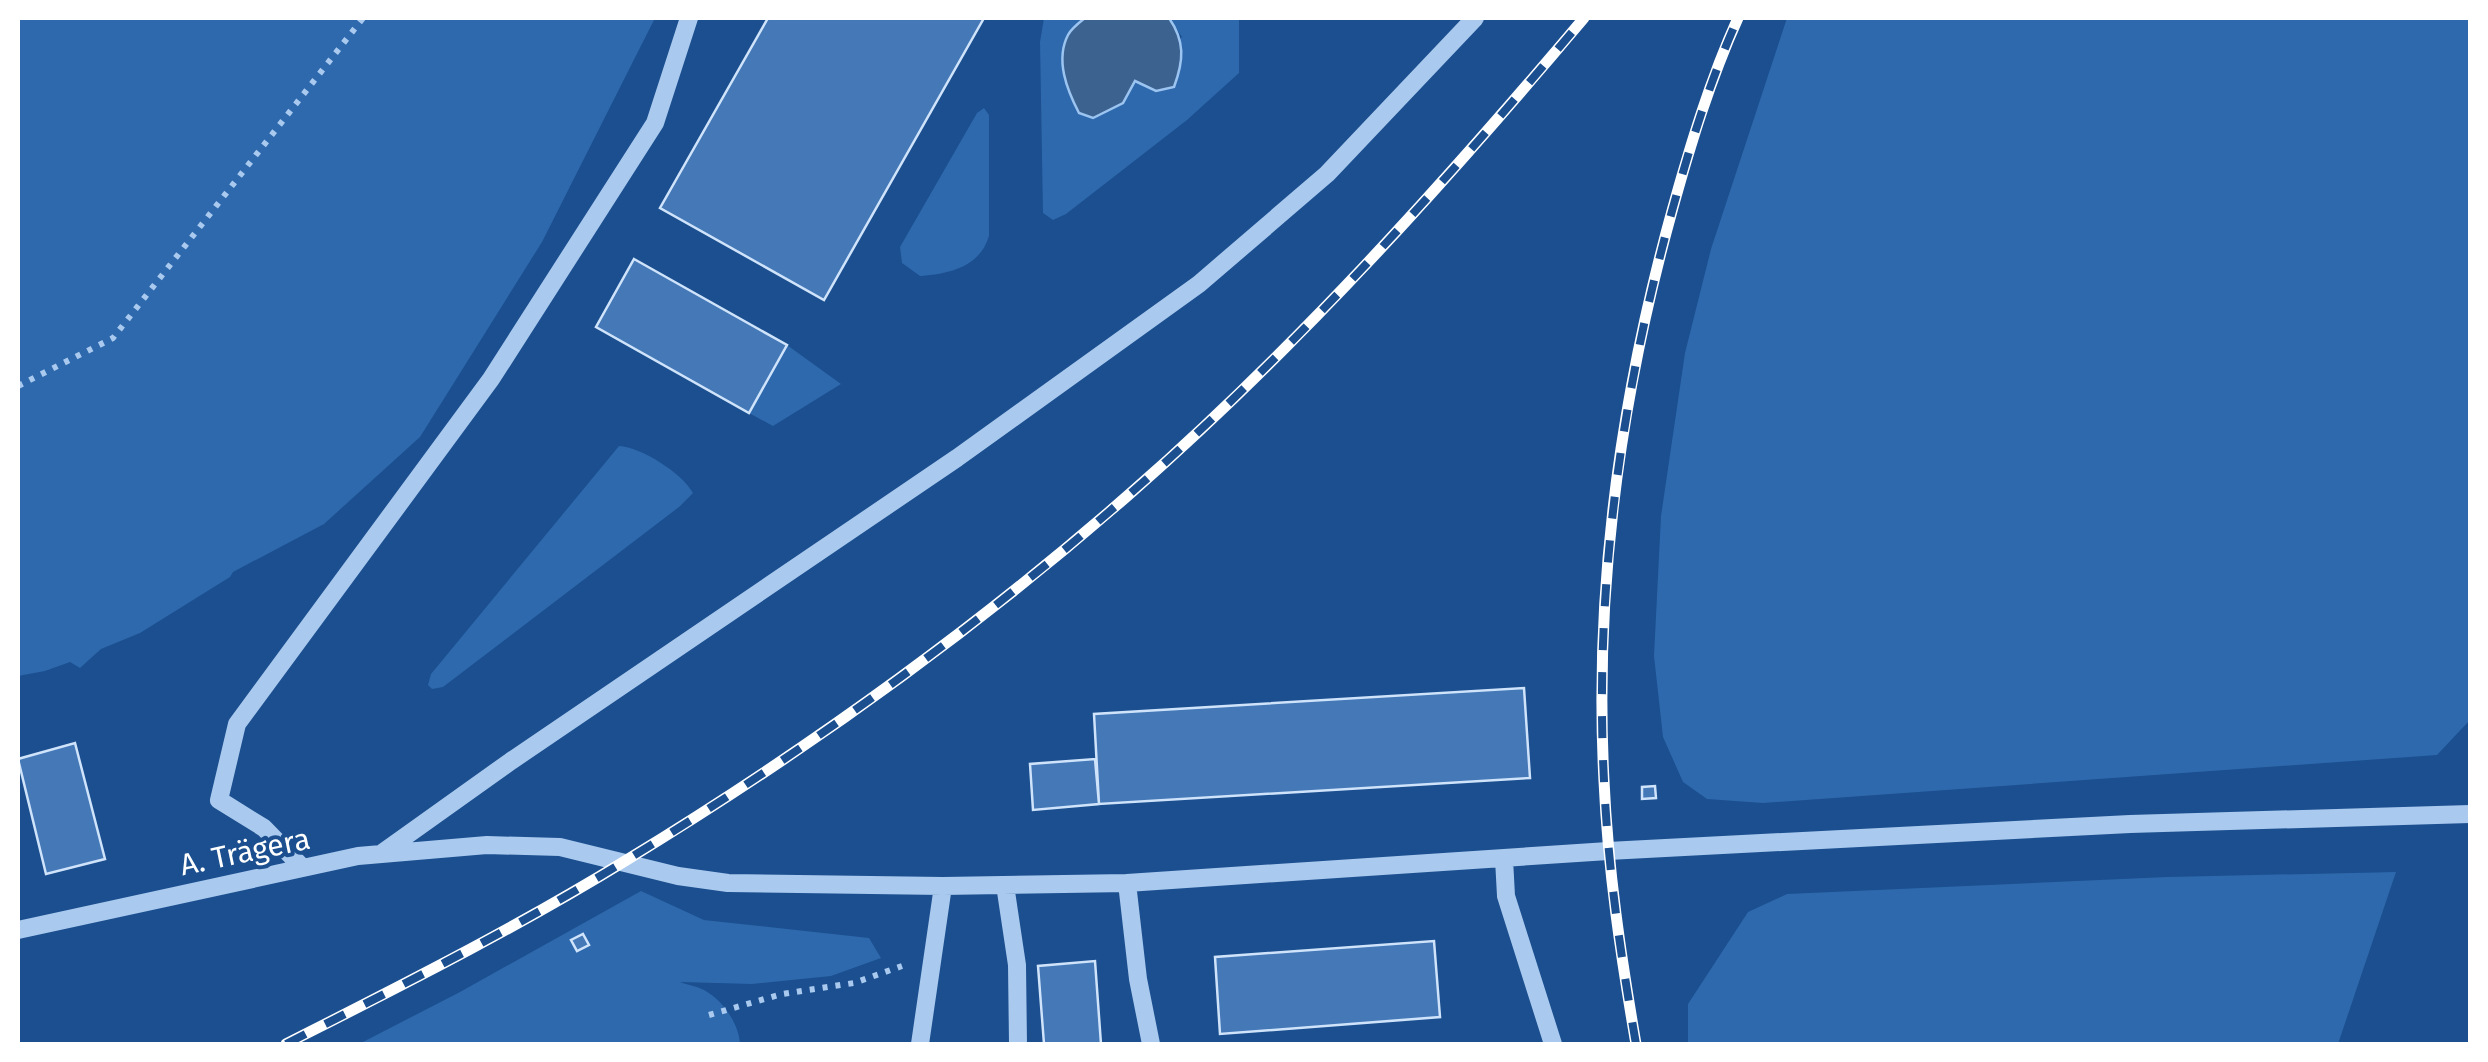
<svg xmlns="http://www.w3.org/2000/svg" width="2488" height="1062" viewBox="0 0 2488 1062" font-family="'Fira Sans',sans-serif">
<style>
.green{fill:#2e69ad}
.water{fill:#3c6290;stroke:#9cc4f0;stroke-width:2.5}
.building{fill:#4478b7;stroke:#cfe3fa;stroke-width:2.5}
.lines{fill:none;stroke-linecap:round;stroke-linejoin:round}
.path{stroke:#a9c9ee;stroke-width:6;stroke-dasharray:5 8;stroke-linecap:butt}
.minor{stroke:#a9c9ee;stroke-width:18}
.rail-casing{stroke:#fff;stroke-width:11}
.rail{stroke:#1b4f8f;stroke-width:8;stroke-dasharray:22;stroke-linecap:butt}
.labels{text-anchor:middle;stroke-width:8;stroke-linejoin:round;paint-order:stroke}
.street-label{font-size:30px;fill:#fff;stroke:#1b4f8f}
</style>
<rect width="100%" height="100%" fill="#1b4f8f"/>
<path class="green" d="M18,18H655L542,242L420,437L324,524L233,572L230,577L140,633L101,649L80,668L70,662L45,671L18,676Z
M1044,18H1085L1068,34L1135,81L1182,37L1169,18H1239V73L1187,120L1066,214L1053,220L1043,213L1040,42Z
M1787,18H2470V720L2437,755L1763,803L1707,799L1683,782L1663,737L1654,656L1661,516L1685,353L1711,249Z
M984,108L989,115V236C980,267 949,274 920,276L902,263L900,247L977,113Z
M787,345L841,384L773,426L749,413Z
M619,446C641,447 682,473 693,493L679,507L443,687L432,689L428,685L431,674Z
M2396,872L2338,1044H1688V1004L1748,912L1787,894L2167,877Z
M641,891L704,920L869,938L881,958L831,976L752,984L680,982C687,985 697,986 704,990C723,1000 739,1024 740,1044H359L460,992Z"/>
<path class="water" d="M1085,18H1169C1185,41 1184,60 1174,87L1156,91L1135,81L1123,103L1093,118L1079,113C1067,90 1055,60 1068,35C1071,29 1080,22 1085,18Z"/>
<path class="building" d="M768,18H984L824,300L660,208Z
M634,259L787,345L749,413L596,327Z
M1524,688L1530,778L1099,804L1094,714Z
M75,743L105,859L46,874L18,759Z
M1095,759L1099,804L1033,810L1030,764Z
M1655,786L1656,798L1642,799V787Z
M583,934L589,945L577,951L571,940Z
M1434,941L1440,1017L1220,1034L1215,957Z
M1095,961L1101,1044H1044L1038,966Z"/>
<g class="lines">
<path class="path" d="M18,386L113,338L363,18
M709,1015L782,994L854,983L902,966"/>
<path class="minor" d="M382,853L511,761L957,458L1199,284L1327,174L1475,18
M1504,859L1506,896L1553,1044
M302,867L264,828L219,800L237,724L491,379L655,123L689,18
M1127,883L1138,979L1151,1044
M1005,885L1017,965L1018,1044
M18,930L358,856L487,845L560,847L678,876L728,883L943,886L1127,883L1608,851L2130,824L2470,814
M920,1044L943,886"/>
<defs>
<path id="rail" d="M286,1044C400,986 516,928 625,861C804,752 976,629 1133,491C1297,347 1444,184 1584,18
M1636,1044C1621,957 1608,870 1604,781C1594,590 1621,395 1672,211C1690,146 1710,80 1738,18"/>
</defs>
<use href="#rail" class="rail-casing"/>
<use href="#rail" class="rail"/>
</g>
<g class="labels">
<g class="street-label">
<text transform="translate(245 852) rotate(-12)" y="10">A. Trägera</text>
</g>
</g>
<rect width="2488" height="1062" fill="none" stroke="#ffffff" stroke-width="40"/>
</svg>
